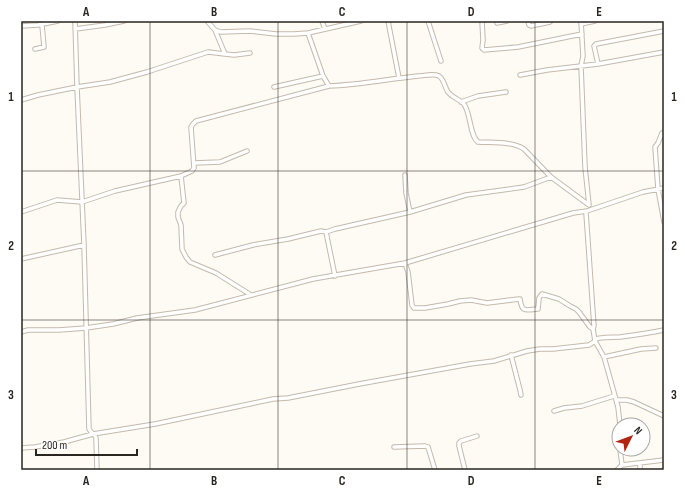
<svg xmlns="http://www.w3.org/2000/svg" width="685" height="491" viewBox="0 0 685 491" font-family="'Sofia Sans Condensed',sans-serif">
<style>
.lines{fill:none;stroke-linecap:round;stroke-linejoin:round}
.minor-casing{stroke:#c4baac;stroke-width:5.5}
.minor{stroke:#fff;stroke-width:3.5}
.grid{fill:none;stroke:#292520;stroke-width:1;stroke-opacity:0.55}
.neatline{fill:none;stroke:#292520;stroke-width:1.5}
.grid-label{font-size:13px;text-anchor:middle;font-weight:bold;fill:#292520}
</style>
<rect width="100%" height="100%" fill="#fefaf4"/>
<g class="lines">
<defs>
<path id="minor" d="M75,21L77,87L84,245L89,429C91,433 95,434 96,438L97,470
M207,21L215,30L221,32L250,31L276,34H294L308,33L323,76L329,86C359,85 388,79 418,76C424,76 433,73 439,76C444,79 445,88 448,92C452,97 458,99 463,103C471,111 469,135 478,142C493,143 511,141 524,149L551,177L589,205
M322,21L325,29
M388,21L399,78
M428,21L441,61
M482,21L483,40L482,48L484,50L518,47L582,34
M528,21L529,25L531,26L550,22
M581,21L583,56L581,66L585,167L589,205
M497,23L507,21
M581,24L595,21
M21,26L38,25L58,21
M75,29L105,25L124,21
M308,33L361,21
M35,49L44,47L42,25
M225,54L234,55L250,53
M598,64L594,46L596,44L664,31
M520,75L547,70L598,64L664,52
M274,87L323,76
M21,100L38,95L77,87L110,82L147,72L208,52L225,54L215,30
M461,102L478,96L506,92
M664,136L662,133L658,143L655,147L658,189L664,222
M194,163L220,162L247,151
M405,175L406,193L410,212
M181,176L184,203L181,206L178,212V217L181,225L182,249L186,257L190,262L216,273L251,295
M587,211L586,213L593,312L594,326L593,329L595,341L604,357L608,371L618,407L620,425
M21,212L57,200L82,202L115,191L181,176L192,171L194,168L191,127L193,124L196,121L329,86
M326,232L335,229L410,212L466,195L524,187L551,177
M215,255L253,245L288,239L321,231L326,232L335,276
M21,259L84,245
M405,263L408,272L412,305L414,308H425L448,304L460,301L471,300L487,303L519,299H520C522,313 525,310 538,309L539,298L542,294L559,299L570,306L576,309L579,312L590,327L593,329
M21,332L28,330H59L86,328L113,324L137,318L195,310L313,279L405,263L573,213L587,211L643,192L664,188
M595,339C603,337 611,337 620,337C635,335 649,333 664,330
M511,355L520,390L521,395
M604,357L641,349L656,348
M616,400H627L634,402L664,416
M554,411L564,408L582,406L614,396
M394,447L425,446L428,447L435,470
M21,448L35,447L64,442L93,434L155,424L273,399L288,398L359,384L470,364L494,361L527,351L540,349H553L589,345L595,341
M620,449L622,465
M465,470L459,446V443L461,441L477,436
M617,470L622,465L664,460
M640,470V463"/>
</defs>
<use href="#minor" class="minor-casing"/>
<use href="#minor" class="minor"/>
</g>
<path class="grid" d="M150,21V470M278,21V470M407,21V470M535,21V470M21,171H664M21,320H664"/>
<rect width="685" height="491" fill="none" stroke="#ffffff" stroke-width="44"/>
<g transform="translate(631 437) rotate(48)"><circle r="19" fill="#ffffff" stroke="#a9a8a6"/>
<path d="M0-3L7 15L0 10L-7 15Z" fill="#b1240f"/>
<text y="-6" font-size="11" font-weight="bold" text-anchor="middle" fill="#292520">N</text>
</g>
<path d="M36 449v6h101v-6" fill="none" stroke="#292520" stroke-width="2"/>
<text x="42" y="449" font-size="12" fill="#292520" stroke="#ffffff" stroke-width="3" paint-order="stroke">200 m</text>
<rect x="22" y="22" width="641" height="447" class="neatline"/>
<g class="grid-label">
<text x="86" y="16">A</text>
<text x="214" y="16">B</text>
<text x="342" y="16">C</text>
<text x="471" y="16">D</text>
<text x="599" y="16">E</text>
<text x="11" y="101">1</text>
<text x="674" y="101">1</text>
<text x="11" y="250">2</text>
<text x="674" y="250">2</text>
<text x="11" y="399">3</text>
<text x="674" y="399">3</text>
<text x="86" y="485">A</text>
<text x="214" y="485">B</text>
<text x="342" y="485">C</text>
<text x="471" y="485">D</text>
<text x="599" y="485">E</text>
</g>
</svg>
